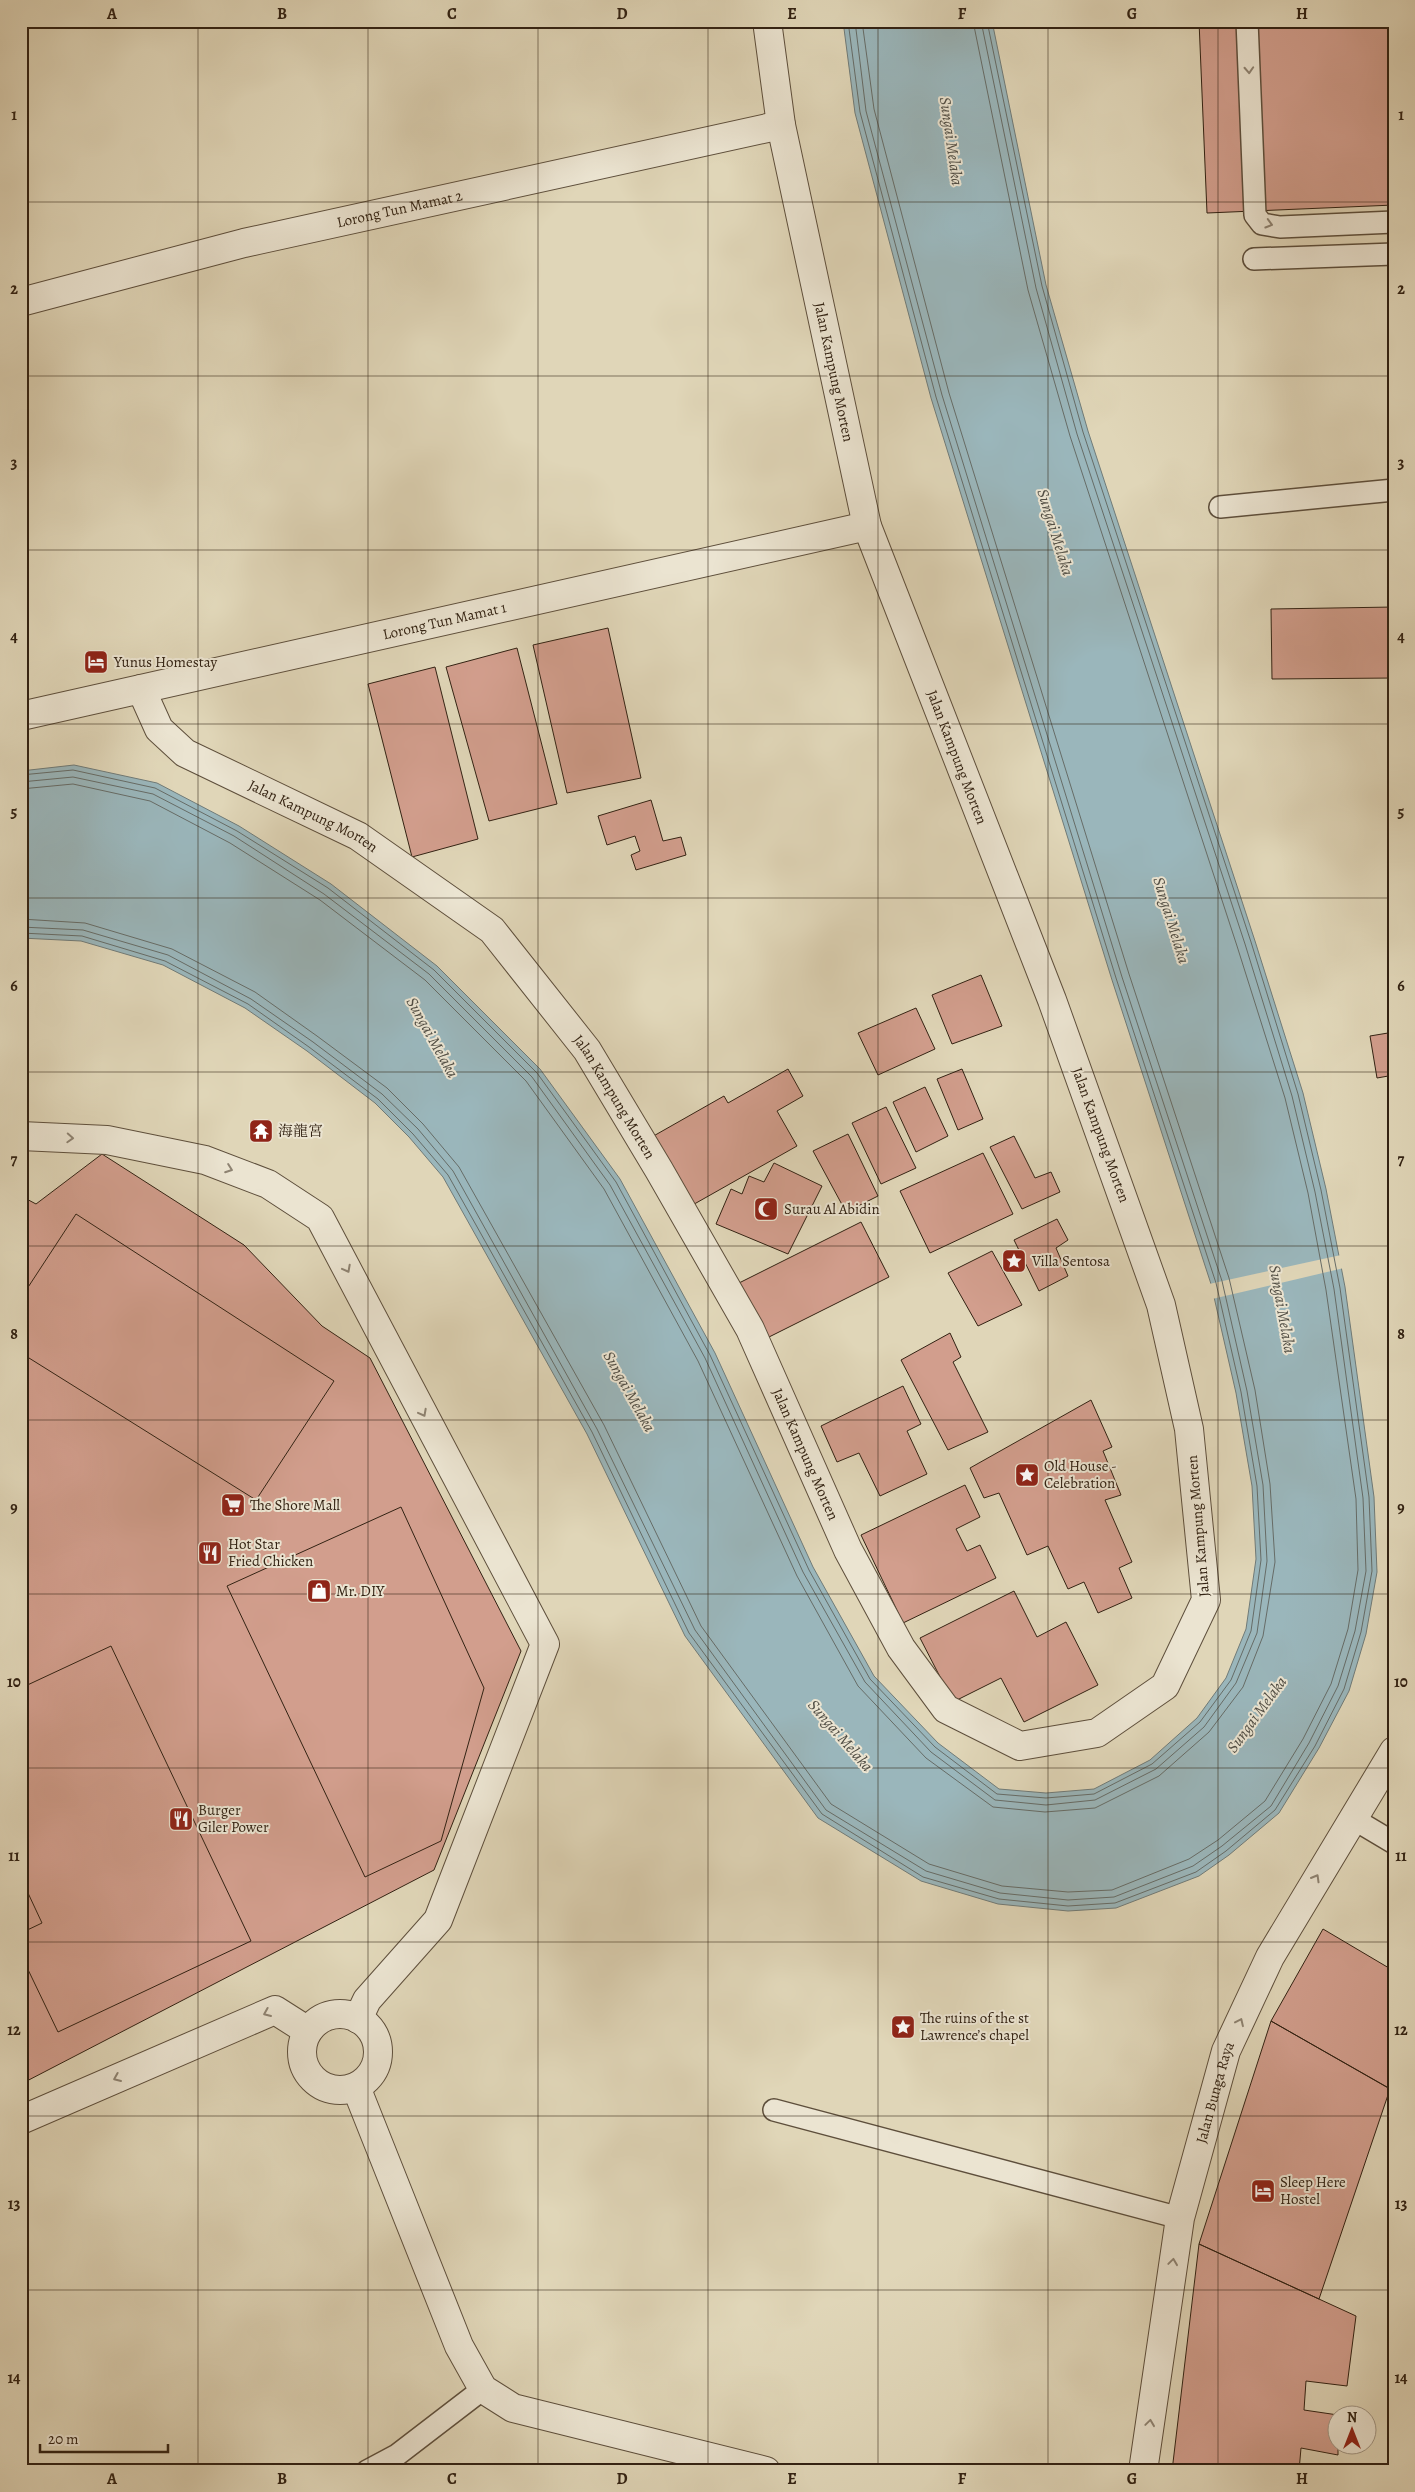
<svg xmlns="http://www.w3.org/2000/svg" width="1415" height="2492" viewBox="0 0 1415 2492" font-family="Alegreya,'Noto Serif SC',serif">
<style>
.water{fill:#9ab6bb;stroke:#707b78}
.pier{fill:#e0d6b8}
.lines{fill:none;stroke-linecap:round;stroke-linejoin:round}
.shore{stroke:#666c67;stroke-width:1}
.building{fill:#d29e8d;stroke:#322213}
.service-casing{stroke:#5e4f3c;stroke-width:24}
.minor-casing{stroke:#5e4f3c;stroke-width:30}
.tertiary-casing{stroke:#5e4f3c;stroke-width:30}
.service{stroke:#ebe4d1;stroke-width:21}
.minor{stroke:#ebe4d1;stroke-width:28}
.tertiary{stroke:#ebe4d1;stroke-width:28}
.oneway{stroke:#8e8372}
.grid{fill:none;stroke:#322213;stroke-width:1;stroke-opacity:0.55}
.labels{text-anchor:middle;stroke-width:4;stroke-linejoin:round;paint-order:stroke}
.street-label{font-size:15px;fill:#322213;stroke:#ebe4d1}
.poi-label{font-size:15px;fill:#322213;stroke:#ebe4d1;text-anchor:start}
.water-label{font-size:16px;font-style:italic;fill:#514e45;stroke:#ebe4d1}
.neatline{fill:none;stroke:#322213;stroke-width:2}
.grid-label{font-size:16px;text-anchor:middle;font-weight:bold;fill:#322213}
</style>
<rect width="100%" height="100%" fill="#e0d6b8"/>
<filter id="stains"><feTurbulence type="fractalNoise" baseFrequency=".004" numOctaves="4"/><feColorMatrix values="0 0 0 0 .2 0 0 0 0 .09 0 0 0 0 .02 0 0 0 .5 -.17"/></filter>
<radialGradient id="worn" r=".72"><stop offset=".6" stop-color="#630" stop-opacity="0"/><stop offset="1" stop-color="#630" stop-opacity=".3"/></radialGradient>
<path class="water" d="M843,21H992L1046,285L1088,431L1255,941L1303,1093L1326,1189L1345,1287L1374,1497L1377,1572L1366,1634L1349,1691L1319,1748L1279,1813L1229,1855L1199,1876L1116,1908L1068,1911L998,1904L921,1881L818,1818L685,1636L587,1434L443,1177L409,1137L375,1103L307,1051L245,1008L163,965L81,941L21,938V771L74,765L157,783L239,826L331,884L437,966L540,1069L620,1179L715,1353L813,1567L874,1676L938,1743L999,1789L1046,1793L1094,1789L1150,1760L1197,1718L1226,1678L1246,1629L1256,1559L1252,1486L1236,1393L1211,1284L1112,980L931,398L855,113Z"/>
<path class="pier" d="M1341,1255L1344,1268L1212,1299L1209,1284Z"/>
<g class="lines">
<path class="shore" d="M21,775L73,770L155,788L237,831L328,888L434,970L537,1073L616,1182L710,1355L809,1570L870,1679L935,1747L997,1794L1046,1798L1094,1794L1152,1764L1200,1722L1231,1680L1251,1631L1261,1560L1257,1486L1241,1392L1216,1283L1116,978L936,397L860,112L848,21
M21,782L73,777L153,794L234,836L324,894L429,974L532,1077L610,1185L705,1358L803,1572L865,1682L931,1752L995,1800L1046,1805L1095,1800L1156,1769L1204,1727L1236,1683L1257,1633L1267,1561L1263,1485L1247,1391L1222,1281L1122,977L942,395L866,111L855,21
M21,789L73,784L150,801L230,843L320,900L425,980L526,1081L604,1189L698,1361L797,1576L858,1686L926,1758L993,1807L1045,1812L1095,1808L1159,1776L1209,1732L1243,1687L1263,1636L1275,1562L1270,1484L1255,1390L1229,1278L1129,974L949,393L874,109L862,21
M21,919L85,923L172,949L255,992L317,1036L387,1088L423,1124L459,1167L604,1425L701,1626L831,1804L929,1864L1002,1886L1068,1892L1112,1890L1189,1859L1218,1840L1265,1801L1303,1739L1331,1684L1348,1629L1358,1570L1356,1499L1326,1290L1308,1193L1285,1098L1237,946L1070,436L1028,290L973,21
M21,927L83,930L168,955L251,999L313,1042L382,1094L418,1129L453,1171L597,1429L695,1630L826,1810L926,1871L1000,1893L1068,1900L1114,1897L1193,1866L1222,1846L1271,1806L1309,1743L1338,1686L1355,1631L1366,1571L1363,1498L1334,1289L1315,1192L1292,1096L1245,944L1077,434L1036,288L981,21
M21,933L82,936L165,961L248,1004L309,1047L378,1099L413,1134L448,1175L592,1432L689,1633L822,1814L923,1877L999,1899L1068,1906L1115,1903L1196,1872L1226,1851L1275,1810L1315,1746L1344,1689L1361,1632L1372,1571L1369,1497L1340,1288L1321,1190L1298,1094L1251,942L1083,432L1042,286L987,21"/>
</g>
<path class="building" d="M1199,21H1394V205L1207,213Z
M1394,607V678L1272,679L1271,609Z
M608,628L641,778L567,793L533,645Z
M517,648L557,804L489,821L446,667Z
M435,667L478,839L412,857L368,684Z
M651,800L663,841L681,837L686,855L636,870L631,855L640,851L635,836L607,845L598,816Z
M981,975L1002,1026L952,1044L932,995Z
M916,1008L935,1049L878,1075L858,1033Z
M1394,1032V1075L1377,1078L1370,1036Z
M788,1069L803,1096L777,1111L797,1146L689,1207L650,1138L724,1096L728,1103Z
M962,1069L983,1119L958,1130L937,1079Z
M925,1087L948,1136L916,1152L893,1102Z
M886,1107L916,1168L881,1184L852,1123Z
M848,1134L878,1196L846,1212L813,1151Z
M1014,1136L1035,1178L1051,1172L1060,1192L1022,1209L990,1147Z
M983,1153L1013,1214L930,1253L900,1191Z
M102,1154L244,1245L322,1326L370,1358L521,1651L434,1870L21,2084V1196L36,1204Z
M774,1163L822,1186L788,1254L716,1224L731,1189L742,1194L749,1176L764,1182Z
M76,1214L334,1381L256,1500L21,1353V1298Z
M1057,1219L1068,1240L1056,1248L1068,1276L1039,1291L1014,1240Z
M861,1222L889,1277L767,1338L737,1284Z
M992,1251L1022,1305L978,1326L948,1273Z
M950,1333L961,1357L953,1362L988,1432L948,1450L901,1360Z
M903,1386L921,1424L907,1431L927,1474L880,1496L859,1453L837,1462L821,1426Z
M1091,1400L1112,1447L1103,1451L1121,1495L1105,1500L1132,1562L1119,1568L1132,1598L1098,1613L1084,1582L1068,1589L1048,1546L1027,1555L999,1493L984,1498L970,1468Z
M965,1485L980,1517L956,1529L967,1551L980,1545L996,1578L903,1623L861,1535Z
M401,1507L484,1688L441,1841L365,1877L227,1586Z
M1014,1591L1037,1637L1066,1622L1098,1685L1024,1722L1001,1678L953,1702L920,1638Z
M111,1646L251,1941L58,2032L21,1955V1933L42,1923L21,1878V1688Z
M1323,1929L1394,1971V2091L1271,2021Z
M1271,2021L1390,2089L1319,2299L1199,2244Z
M1199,2244L1356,2316L1347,2386L1306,2381L1304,2410L1338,2415V2455L1301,2448L1299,2471H1172Z"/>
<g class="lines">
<defs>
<path id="service" d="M1247,21L1255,215L1262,224L1280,227L1394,222
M1254,259L1394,254
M1220,507L1394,490
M1352,1818L1394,1843
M774,2110L1180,2218
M367,2471L397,2455L483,2389"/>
<g id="minor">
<path id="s1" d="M21,302L244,243L781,125"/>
<path id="s2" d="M141,689L159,729L185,753L358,836L492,930L587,1050L659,1170L750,1329L848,1550L901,1648L946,1709L1020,1746L1097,1733L1165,1686L1206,1600L1189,1429L1161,1305L1052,1000L867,526L781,125L767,21"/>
<path id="s3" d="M21,716L867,526"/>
<path d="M21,1136L107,1140L205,1160L268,1184L320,1218L545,1644L438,1920L367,2000L358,2019"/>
<circle cx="340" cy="2052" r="38"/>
<path d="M356,2087L459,2346L483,2389L513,2408L766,2471"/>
<path d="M21,2120L275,2010L308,2031"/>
</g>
<g id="tertiary">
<path id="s4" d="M1143,2471L1180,2218L1226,2051L1270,1957L1394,1751"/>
</g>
</defs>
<use href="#service" class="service-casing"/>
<use href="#minor" class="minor-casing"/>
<use href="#tertiary" class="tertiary-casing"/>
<use href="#service" class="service"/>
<use href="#minor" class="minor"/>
<use href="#tertiary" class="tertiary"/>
</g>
<defs><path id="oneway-chevron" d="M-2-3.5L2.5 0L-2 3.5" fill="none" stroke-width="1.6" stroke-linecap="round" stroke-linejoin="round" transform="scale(1.25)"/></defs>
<g class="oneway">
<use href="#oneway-chevron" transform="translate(1249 70) rotate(87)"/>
<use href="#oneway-chevron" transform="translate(1269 224) rotate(16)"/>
<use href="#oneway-chevron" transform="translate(70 1138) rotate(3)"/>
<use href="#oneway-chevron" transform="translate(229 1169) rotate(20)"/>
<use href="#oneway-chevron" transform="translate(347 1269) rotate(62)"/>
<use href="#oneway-chevron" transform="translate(423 1413) rotate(62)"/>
<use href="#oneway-chevron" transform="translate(1316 1878) rotate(-60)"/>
<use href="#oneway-chevron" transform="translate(267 2013) rotate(157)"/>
<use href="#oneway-chevron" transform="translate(1240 2022) rotate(-65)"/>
<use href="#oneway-chevron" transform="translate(117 2078) rotate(157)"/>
<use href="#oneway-chevron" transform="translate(1173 2262) rotate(-82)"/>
<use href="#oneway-chevron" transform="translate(1150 2423) rotate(-82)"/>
</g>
<path class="grid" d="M198,21V2471M368,21V2471M538,21V2471M708,21V2471M878,21V2471M1048,21V2471M1218,21V2471M21,202H1394M21,376H1394M21,550H1394M21,724H1394M21,898H1394M21,1072H1394M21,1246H1394M21,1420H1394M21,1594H1394M21,1768H1394M21,1942H1394M21,2116H1394M21,2290H1394"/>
<defs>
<symbol id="hotel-square" viewBox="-11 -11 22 22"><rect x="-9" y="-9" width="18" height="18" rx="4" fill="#8f2418" stroke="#ebe4d1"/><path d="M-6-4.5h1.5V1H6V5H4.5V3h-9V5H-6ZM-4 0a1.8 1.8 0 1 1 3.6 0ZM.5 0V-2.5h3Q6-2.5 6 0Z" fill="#fff"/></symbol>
<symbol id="temple-square" viewBox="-11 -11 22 22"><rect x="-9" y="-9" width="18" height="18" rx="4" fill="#8f2418" stroke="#ebe4d1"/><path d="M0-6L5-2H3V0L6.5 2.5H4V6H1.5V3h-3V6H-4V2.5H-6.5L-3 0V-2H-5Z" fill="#fff"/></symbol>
<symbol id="mosque-square" viewBox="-11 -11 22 22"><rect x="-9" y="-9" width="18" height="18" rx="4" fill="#8f2418" stroke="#ebe4d1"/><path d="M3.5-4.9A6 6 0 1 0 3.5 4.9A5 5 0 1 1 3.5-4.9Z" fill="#fff"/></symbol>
<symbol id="sight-square" viewBox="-11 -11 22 22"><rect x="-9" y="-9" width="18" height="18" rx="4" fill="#8f2418" stroke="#ebe4d1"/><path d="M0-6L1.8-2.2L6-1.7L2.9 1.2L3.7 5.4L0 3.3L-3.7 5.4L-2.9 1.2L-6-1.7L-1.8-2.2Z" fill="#fff"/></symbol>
<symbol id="supermarket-square" viewBox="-11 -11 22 22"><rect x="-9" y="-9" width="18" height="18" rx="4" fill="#8f2418" stroke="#ebe4d1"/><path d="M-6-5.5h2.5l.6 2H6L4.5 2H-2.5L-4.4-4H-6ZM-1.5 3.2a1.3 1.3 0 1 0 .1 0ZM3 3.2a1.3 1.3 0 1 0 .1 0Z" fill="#fff"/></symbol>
<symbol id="restaurant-square" viewBox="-11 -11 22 22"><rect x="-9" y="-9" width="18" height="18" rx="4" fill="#8f2418" stroke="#ebe4d1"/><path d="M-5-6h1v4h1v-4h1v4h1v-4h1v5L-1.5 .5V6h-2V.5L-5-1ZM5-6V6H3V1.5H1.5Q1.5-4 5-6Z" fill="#fff"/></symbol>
<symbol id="shop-square" viewBox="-11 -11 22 22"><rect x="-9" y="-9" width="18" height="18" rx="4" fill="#8f2418" stroke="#ebe4d1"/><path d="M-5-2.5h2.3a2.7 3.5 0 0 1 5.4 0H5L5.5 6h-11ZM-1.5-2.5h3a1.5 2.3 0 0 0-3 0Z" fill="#fff"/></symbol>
</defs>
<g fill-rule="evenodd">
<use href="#hotel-square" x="82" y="648" width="28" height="28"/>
<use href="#temple-square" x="247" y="1117" width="28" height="28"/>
<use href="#mosque-square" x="752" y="1195" width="28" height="28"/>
<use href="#sight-square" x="1000" y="1247" width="28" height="28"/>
<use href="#sight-square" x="1013" y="1461" width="28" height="28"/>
<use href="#supermarket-square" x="219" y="1491" width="28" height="28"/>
<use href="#restaurant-square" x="196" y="1539" width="28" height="28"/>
<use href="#shop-square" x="305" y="1577" width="28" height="28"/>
<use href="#restaurant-square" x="167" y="1805" width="28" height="28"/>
<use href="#sight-square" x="889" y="2013" width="28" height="28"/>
<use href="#hotel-square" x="1249" y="2177" width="28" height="28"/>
</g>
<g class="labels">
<g class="street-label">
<text dy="5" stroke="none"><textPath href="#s1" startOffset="390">Lorong Tun Mamat 2</textPath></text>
<text transform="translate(834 372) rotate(78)" y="5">Jalan Kampung Morten</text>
<text dy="5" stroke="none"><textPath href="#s3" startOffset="434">Lorong Tun Mamat 1</textPath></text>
<text transform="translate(957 757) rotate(69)" y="5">Jalan Kampung Morten</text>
<text dy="5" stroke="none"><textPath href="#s2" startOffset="222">Jalan Kampung Morten</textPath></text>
<text dy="5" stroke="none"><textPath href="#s2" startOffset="642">Jalan Kampung Morten</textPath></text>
<text transform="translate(1101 1135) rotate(70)" y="5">Jalan Kampung Morten</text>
<text dy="5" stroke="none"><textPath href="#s2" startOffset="1048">Jalan Kampung Morten</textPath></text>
<text transform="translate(1198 1526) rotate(-95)" y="5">Jalan Kampung Morten</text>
<text dy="5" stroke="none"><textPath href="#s4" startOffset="386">Jalan Bunga Raya</textPath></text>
</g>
<g class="poi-label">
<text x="114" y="667">Yunus Homestay</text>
<text x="278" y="1136">海龍宮</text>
<text x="784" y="1214">Surau Al Abidin</text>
<text x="1032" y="1266">Villa Sentosa</text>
<text x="1044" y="1471">Old House -<tspan x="1044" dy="17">Celebration</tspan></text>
<text x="250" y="1510">The Shore Mall</text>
<text x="228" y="1549">Hot Star<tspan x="228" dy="17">Fried Chicken</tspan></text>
<text x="336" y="1596">Mr. DIY</text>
<text x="198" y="1815">Burger<tspan x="198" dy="17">Giler Power</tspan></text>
<text x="920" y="2023">The ruins of the st<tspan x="920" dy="17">Lawrence’s chapel</tspan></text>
<text x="1280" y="2187">Sleep Here<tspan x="1280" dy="17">Hostel</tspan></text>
</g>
<g class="water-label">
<text transform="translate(952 141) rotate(82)" y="6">Sungai Melaka</text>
<text transform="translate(1056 532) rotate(73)" y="6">Sungai Melaka</text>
<text transform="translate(1172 920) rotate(73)" y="6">Sungai Melaka</text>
<text transform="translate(433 1037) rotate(61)" y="6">Sungai Melaka</text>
<text transform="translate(1283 1309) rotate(80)" y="6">Sungai Melaka</text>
<text transform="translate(630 1391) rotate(61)" y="6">Sungai Melaka</text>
<text transform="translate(1256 1714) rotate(-54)" y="6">Sungai Melaka</text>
<text transform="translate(841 1735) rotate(49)" y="6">Sungai Melaka</text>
</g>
</g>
<rect width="1415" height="2492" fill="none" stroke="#e0d6b8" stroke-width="55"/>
<g transform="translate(1352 2430)"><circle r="24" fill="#ebe4d1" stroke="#a19685"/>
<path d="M0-4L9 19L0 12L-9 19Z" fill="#8f2418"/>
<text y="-8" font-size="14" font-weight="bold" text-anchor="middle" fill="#322213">N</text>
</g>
<path d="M40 2444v8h128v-8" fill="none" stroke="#322213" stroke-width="2.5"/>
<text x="48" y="2444" font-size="15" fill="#322213" stroke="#ebe4d1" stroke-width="4" paint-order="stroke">20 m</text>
<rect x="28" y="28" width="1360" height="2436" class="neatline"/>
<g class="grid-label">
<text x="112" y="19">A</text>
<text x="282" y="19">B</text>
<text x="452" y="19">C</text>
<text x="622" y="19">D</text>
<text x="792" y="19">E</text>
<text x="962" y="19">F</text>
<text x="1132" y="19">G</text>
<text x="1302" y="19">H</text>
<text x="14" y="120">1</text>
<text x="1401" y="120">1</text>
<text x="14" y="294">2</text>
<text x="1401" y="294">2</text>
<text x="14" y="468">3</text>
<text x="1401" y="468">3</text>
<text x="14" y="642">4</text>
<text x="1401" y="642">4</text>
<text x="14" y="817">5</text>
<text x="1401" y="817">5</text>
<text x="14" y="991">6</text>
<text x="1401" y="991">6</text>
<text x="14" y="1165">7</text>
<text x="1401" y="1165">7</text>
<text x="14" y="1339">8</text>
<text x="1401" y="1339">8</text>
<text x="14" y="1513">9</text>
<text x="1401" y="1513">9</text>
<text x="14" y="1687">10</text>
<text x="1401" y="1687">10</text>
<text x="14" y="1861">11</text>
<text x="1401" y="1861">11</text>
<text x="14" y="2035">12</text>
<text x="1401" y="2035">12</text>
<text x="14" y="2209">13</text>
<text x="1401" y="2209">13</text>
<text x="14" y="2383">14</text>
<text x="1401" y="2383">14</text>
<text x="112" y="2484">A</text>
<text x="282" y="2484">B</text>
<text x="452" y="2484">C</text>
<text x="622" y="2484">D</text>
<text x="792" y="2484">E</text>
<text x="962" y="2484">F</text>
<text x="1132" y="2484">G</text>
<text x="1302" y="2484">H</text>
</g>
<rect width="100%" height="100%" filter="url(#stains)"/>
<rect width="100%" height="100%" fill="url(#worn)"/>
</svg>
